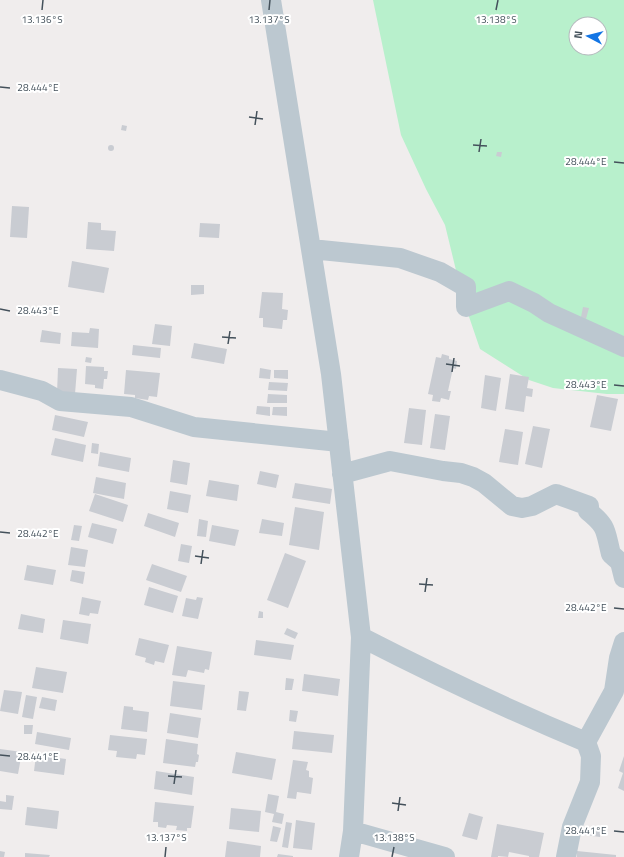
<svg xmlns="http://www.w3.org/2000/svg" width="624" height="857" viewBox="0 0 624 857" font-family="'Titillium Web',sans-serif">
<style>
.green{fill:#b8f0cc;fill-rule:evenodd}
.building{fill:#c9ccd2}
.lines{fill:none;stroke-linecap:round;stroke-linejoin:round}
.minor{stroke:#bcc8d0;stroke-width:20}
.ticks{fill:none;stroke:#44515b;stroke-width:1.5}
.ticks-label{font-size:10px;text-anchor:middle;fill:#44515b;stroke:#fff;stroke-width:4;stroke-linejoin:round;paint-order:stroke}
</style>
<rect width="100%" height="100%" fill="#f0eded"/>
<path class="green" d="M373,0H624V394H607L553,388L529,380L480,349L463,299L445,225L426,189L401,135ZM576,24H600V48H576Z"/>
<path class="building" d="M122,125L127,126L126,131L121,130Z
M108 148a3 3 0 1 1 6 0a3 3 0 1 1-6 0Z
M497,152H502L501,157L496,156Z
M12,206L29,207L27,238L10,237Z
M88,222L101,223V230L116,231L114,251L86,249Z
M200,223L220,224L219,238L199,237Z
M72,261L109,268L104,293L68,287Z
M191,285H204V294L191,295Z
M262,292L283,293L282,309L288,310L287,320H283L282,329L263,327V318H259Z
M583,307L589,308L586,319L581,317Z
M155,324L172,326L170,346L152,344Z
M90,328L99,329L98,348L71,346L72,332L89,333Z
M42,330L61,333L60,344L40,342Z
M194,343L227,349L224,364L191,358Z
M133,345L161,348L160,358L132,355Z
M442,354L449,356V359L457,361L456,369L453,368L448,391H451L449,400L441,398L440,402L432,401L433,395L428,394L436,357L441,358Z
M86,357L92,358L91,363L85,362Z
M86,366L104,367V371H108L107,379H104L103,389L95,388V385L85,384Z
M58,368L77,369L75,394L57,393Z
M260,368L271,370L270,379L259,378Z
M126,370L160,373L157,397L149,396L148,400L135,398V395L124,394Z
M274,370H288V379L274,378Z
M510,374L529,377L527,388L533,389L532,397L526,396L524,412L505,409Z
M485,375L501,378L496,411L481,408Z
M269,382L288,383L287,391L268,390Z
M268,394L287,395V403H267Z
M597,395L618,399L611,431L590,427Z
M257,406L270,407V416L256,414Z
M273,407H287V416L272,415Z
M409,408L426,410L422,445L404,443Z
M435,414L450,416L445,450L430,448Z
M55,415L88,422L84,437L52,430Z
M533,426L550,429L542,468L525,464Z
M505,429L523,432L518,465L499,462Z
M55,438L86,445L83,462L51,455Z
M92,443L99,444L98,454L91,453Z
M100,452L131,458L129,472L98,466Z
M173,460L190,463L187,485L170,482Z
M260,471L279,475L276,488L257,484Z
M96,477L126,483L124,499L93,493Z
M209,480L239,485L237,501L206,496Z
M295,483L332,489L330,504L292,498Z
M170,491L191,495L188,513L167,509Z
M95,494L128,505L123,522L89,511Z
M295,507L324,512L319,550L289,545Z
M148,513L179,523L175,537L144,526Z
M199,519L208,521L206,537L197,536Z
M262,519L284,523L282,536L259,533Z
M92,523L117,529L113,544L88,537Z
M74,525L82,526L79,541L71,540Z
M212,525L239,530L235,546L209,541Z
M181,544L192,546L189,563L178,561Z
M71,547L88,550L85,567L68,565Z
M285,553L306,561L288,608L267,600Z
M152,564L187,576L181,592L146,580Z
M27,565L56,570L53,585L24,580Z
M72,570L85,572L83,584L70,581Z
M149,587L178,596L173,613L144,605Z
M82,597L101,601L98,614L90,613L89,616L79,614Z
M197,597L203,598L198,619L182,616L186,598L196,600Z
M259,611L263,612V618H258Z
M21,614L45,619L43,633L18,629Z
M63,620L91,624L88,644L60,639Z
M287,628L298,633L295,639L284,634Z
M139,638L169,645L164,663L155,661L154,665L145,662L146,658L135,655Z
M256,640L294,645L291,660L254,655Z
M177,646L212,652L209,670L205,669L204,673L188,670L186,677L172,675Z
M36,667L67,672L63,693L32,688Z
M304,674L340,679L338,696L302,691Z
M286,678L294,679L292,690H285Z
M173,681L205,685L202,710L170,706Z
M4,690L22,692L18,714L0,711Z
M239,691L249,692L246,711L237,710Z
M26,695L37,697L33,719L22,717Z
M42,697L57,700L55,711L39,708Z
M124,706L133,707V710L149,712L147,732L121,729Z
M290,710L298,711L296,722L289,721Z
M170,713L201,718L198,738L167,733Z
M24,725H33L32,734H24Z
M294,731L334,735L332,753L292,749Z
M37,732L71,738L69,750L35,744Z
M110,735L147,739L145,755L137,754L136,759L116,757L117,751L108,750Z
M166,739L198,744L197,754L199,755L198,762H196L195,767L163,763Z
M0,749L22,752L18,774L0,771Z
M236,752L276,759L272,780L232,773Z
M36,755L66,759L64,775L34,771Z
M624,756V791L618,788L623,773L619,771Z
M293,760L308,762L306,770L309,771V777L313,778L311,794L297,792L296,799L287,798Z
M156,771L194,777L192,795L154,789Z
M268,794L279,796L276,812L284,814L282,824L272,822L274,814L265,812Z
M6,795L14,796L12,810L0,809V801L6,802Z
M155,802L194,806L191,828H187V831L176,830L177,826L167,825L166,828L158,827V822H153Z
M27,807L59,811L57,829L25,825Z
M231,808L261,811L259,832L229,829Z
M469,813L483,817L477,840L462,836Z
M296,820L315,823L312,850L293,848Z
M286,822L292,823L288,848L282,847Z
M497,824L544,833L539,857H529V856L509,852L508,857L498,856V857H491Z
M273,826L281,828L277,842L270,841Z
M579,828L601,831L600,837L578,834Z
M227,841L261,846L260,857H225Z
M0,851L5,852L4,857H0Z
M577,851L616,855V857H577Z
M25,853L50,855L49,857H25Z
M278,854L293,856V857H277Z"/>
<g class="lines">
<path class="minor" d="M271,0L331,374L361,637L353,831L349,857
M311,249L400,258L440,272L466,287V307L509,291L534,303L549,313L624,347
M0,380L42,391L60,401L131,407L194,427L339,442
M342,474L390,461L443,471L461,473L473,477L484,483L512,506L522,508L532,506L556,494L589,506L588,511C608,527 605,531 611,554L620,562L624,578
M361,637C435,675 509,710 586,742L591,756L590,782L572,827L566,857
M586,742L614,691L619,658L624,642
M353,831L445,857"/>
</g>
<path class="ticks" d="M42,10L43,0M269,10L270,0M496,10L498,0M0,87L10,88M249,117L263,119M255,125L257,111M473,145L487,146M479,152L481,139M614,162L624,163M0,309L10,311M222,337L236,338M228,344L230,331M446,364L460,366M452,372L454,358M614,385L624,386M0,532L10,533M195,556L209,558M201,564L203,550M419,584L433,585M425,592L427,578M614,608L624,609M0,755L10,756M168,776L182,777M174,784L176,770M392,803L406,805M398,811L400,797M614,831L624,832M165,857L166,847M392,857L394,847"/>
<g class="ticks-label">
<text x="42" y="23">13.136°S</text>
<text x="269" y="23">13.137°S</text>
<text x="496" y="23">13.138°S</text>
<text x="38" y="91">28.444°E</text>
<text x="586" y="165">28.444°E</text>
<text x="38" y="314">28.443°E</text>
<text x="586" y="388">28.443°E</text>
<text x="38" y="537">28.442°E</text>
<text x="586" y="611">28.442°E</text>
<text x="38" y="760">28.441°E</text>
<text x="586" y="834">28.441°E</text>
<text x="166" y="841">13.137°S</text>
<text x="394" y="841">13.138°S</text>
</g>
<g transform="translate(588 36) rotate(277)"><circle r="19" fill="#ffffff" stroke="#b4b9bd"/>
<path d="M0-3L7 15L0 10L-7 15Z" fill="#1375e4"/>
<text y="-6" font-size="11" font-weight="bold" text-anchor="middle" fill="#44515b">N</text>
</g>
</svg>
